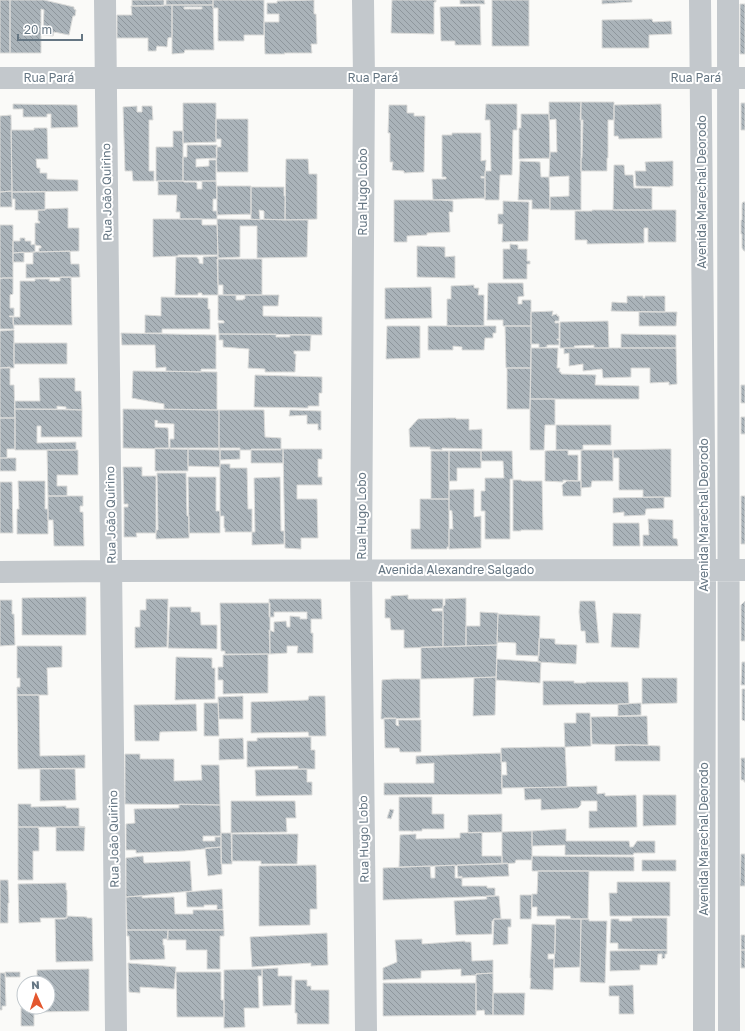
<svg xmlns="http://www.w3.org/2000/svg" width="745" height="1031" viewBox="0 0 745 1031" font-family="'Golos Text',sans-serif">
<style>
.building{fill:url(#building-back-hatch);stroke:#dcdcda;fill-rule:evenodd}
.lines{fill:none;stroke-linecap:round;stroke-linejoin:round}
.minor{stroke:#c3c8cc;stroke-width:22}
.labels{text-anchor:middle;stroke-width:4;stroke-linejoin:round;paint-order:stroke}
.street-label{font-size:12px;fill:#657683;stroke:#fff}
</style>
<defs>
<pattern id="building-back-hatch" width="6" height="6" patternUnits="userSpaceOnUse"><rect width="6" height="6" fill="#aab3b9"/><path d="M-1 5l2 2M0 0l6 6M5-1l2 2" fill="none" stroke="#8e969c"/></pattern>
</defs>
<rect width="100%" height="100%" fill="#fafaf8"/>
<path class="building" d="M0,0H10V53H0Z
M10,0H44L74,7V9L76,10L75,16H73L69,35L54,32L53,36L43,35L44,10L41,9V53H10Z
M132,0H164V6H132Z
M166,0H213V5H166Z
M213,0H264V35H244V41H218V8H213Z
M314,0V14H316L317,44H311L312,53H284L285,54H265L264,22H279V14H267V3H277V1Z
M392,0H436V2H434V34L391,33Z
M460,0H484L485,4H460Z
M492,0H529V46H492Z
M602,0H632V2L602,4Z
M740,4H745V54H740Z
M172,5H213L214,50H185L184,53L172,54ZM184,7H202V9H184Z
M172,5V37L168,38L167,47L157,46L156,51H148V38H117V15H132L131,6Z
M480,6L481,45H455V41H441L440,7Z
M652,19L653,22L671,21L672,34L649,35V48H602V20Z
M549,102H581V210H550V197L569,196V176L549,177L550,152H557L556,119L549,120Z
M581,102H614V120H608V158H607V171H581V158H582L583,120H580Z
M183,103H216V142L183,143Z
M741,103H745V130H741Z
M13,104L77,105L78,127L51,128V114H47V117H23V109H13Z
M486,104H517V130H513L512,175H500L499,200H485V171H491L490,120H485Z
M661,104L662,138L619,139L618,136H614V105Z
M389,105H407V113H414V116H425L424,172L404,173V171L392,170L393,162H390V133H388Z
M137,106V112H142V106H152L153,120H149V171H154V181H133L132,171H125L123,107Z
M521,114H549L550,158L519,159V128H521Z
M11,115L12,191L0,192V116Z
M216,119H248V172H217L216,147H221V139H216Z
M34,128H47L48,159H36L37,168H40V173H47V179L78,180V191L12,192L11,130H34Z
M173,131H183V181H156V147H173Z
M452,133H481V161L486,160L485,177L481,176V178H485V198L433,200L432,179H446V177H442V135H452Z
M187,145H217V158L196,159V167L209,166V160H216V181H183V157H187Z
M286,159H308L309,174H317V219L285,220Z
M520,161L540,162L541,177H549L550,209H532V200H518Z
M673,161V186H670V187L636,186L635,171H646L645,162Z
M614,165H624L625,175H633L634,188H652V210H613Z
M158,181H183L184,182H195L197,183V189H202V181H216L217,199H213V211H217V219H180V212H176L177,195H158Z
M217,186H251V214L217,215Z
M251,187H284V196H285V220L264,219V211L259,210L260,220L251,219Z
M12,191V207H0V192Z
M12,192H45V210H15V199H12Z
M394,200H440L453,201V212H449L450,232L427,233V235L407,236V242H394Z
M503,201L529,202L528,241L502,242L503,224H498V214H503Z
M743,202H745V251H744L742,248V234H741V220H742V204Z
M68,208V228H79V251L39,252V248H41V246L35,245V223H40L39,221H38V210H45V209Z
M592,210H676V242H648V228H644V243L587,244V240H575V211H592Z
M153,219H202V225H217L218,255H178V256L153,257Z
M217,219L308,220L307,257L257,258V226H240V257L218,258Z
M0,225H13V278H0Z
M20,238H25V241H31V245L35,244V252L13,253V241H20Z
M510,244L518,245V249H527V261H530V264H527V279H503V249H510Z
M417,246L445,247V257L455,256V278L417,277Z
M70,251L71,264H79L80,277L26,278V264H33V252Z
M24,252V262H13V253Z
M218,256V295H202V293H198V295H175L176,257H197L198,259H199V263L203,264V257Z
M217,259H262V295H223V285H218Z
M60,277H71L72,325H13V317H20V281H35V279H50L49,281H60Z
M3,278H13V294L10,295V308H14V316H9L10,317H13L14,329H0V279Z
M488,283H523L524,296L518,297V304H522V300H531V326H503V320H487Z
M474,285V288H479L478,295H484V326H447V299H451V286Z
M431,287L432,318L385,319V288Z
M218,295H236V300H243V299H245V295H279L278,306H263V316L322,317V335L219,334L218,323H224V321L218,320Z
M627,296H643V298H645V296H665V312L611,311L612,302L627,303Z
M161,297L208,298V309H210V329H162V333H145V315L161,316Z
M553,311L552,316L553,315L557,314V316H559V321H555V323H559V339H557V340H559V345H547V347L539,348V344H531V312Z
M639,312H677L676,326H639Z
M608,321L609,348H594V345L574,346L575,348H560V322Z
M387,326H420V358L386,359Z
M428,326H496V333H493V338H485L484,350H462V347L453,346V350H428Z
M505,326H531V368H506Z
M14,330V368H0V331Z
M121,333L216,335V369H201V372L166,371V367L156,368L155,345H122Z
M219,334H276V337H290V335H311L310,351H294V354H296L295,372H265V369L248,368L249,349L223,347V340H219Z
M621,334L676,335V348H621Z
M14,343H67V364H14Z
M531,348H558L557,368H560L559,372H561V374L596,375L595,385L639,386V399H530Z
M564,348H676L677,384L669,385V382L650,383V368H631V377L603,378L602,369L583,371V364L569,366V353L564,354Z
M10,367V385H14L15,418H0V368Z
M507,368H531L530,409H507Z
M133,371L217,372V410L164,409V404L132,398Z
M255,375L322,377V393H319V406H308V408L254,407Z
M39,378H75V391H81L82,410L66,409V407L57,406V409H15V401H40Z
M741,385H745V403H741Z
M530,399H555V425H545L544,450H530Z
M15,409L82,410V437H41V426H37V443L76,442V450H15Z
M123,409L219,410V450L170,449V439H174V424L157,423L158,421L155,420V427L168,428L169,449L123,448Z
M219,410H264L265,437L281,438V450H219Z
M290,410L321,411V430H318V424H307V415L289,416Z
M741,417H745V434H741Z
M0,418H15V449H7V458H0Z
M449,418H456V419H469V430L482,429V449L442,448V450L430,449V447H410L409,429L418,419Z
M556,425H611V445H583V450H556Z
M155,448H188V471H155Z
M188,448H220V467L188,466Z
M220,448H240V459L220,460Z
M251,449H283V463H251Z
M283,449H322V459H318V477H322V485H297V499H317L318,538H301V549L285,548Z
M663,449H671V497H643V490H619V458H613V450Z
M47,450H78V475H57V486H67V496H48Z
M560,450H568V455H578V481L563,480V482L545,481V451Z
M581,450H613V481H592L591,487L581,488Z
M431,451H449V499H431Z
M449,451H481V468H457V481H449Z
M481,451H512L513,479H510V539H485V511H481V491H485V478H504L503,461H481Z
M0,458H16V471H0Z
M220,464H230V468H247L248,509H252V532H225V528H224V516H220Z
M123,467H142V476H156V533H136L137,537H124V507H128V504H124Z
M157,473H186L187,516H189V538L156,539V530H158Z
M188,477H216V511H220V533H189Z
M280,477L281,531H284V544L252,545V532H255L254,478Z
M513,480H521L522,481H542L543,530H521V531H513Z
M18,481H45V509H48V534H17V509H19Z
M567,481H581V496H563L562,485Z
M0,482H12L13,533H0Z
M474,489V517L481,516V548L449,549V529H453L452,511L449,510V490Z
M48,496H83V506H80V512H83L84,546H54L53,520H48Z
M741,496H745V544H741Z
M663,497H664V508L646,509L645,515L624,516V512L613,513V498Z
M420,499H449V547H447V549H411V529H420Z
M648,519L673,520V538L677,539L678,546H643V535H649Z
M613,523H639L640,546H613Z
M408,595V599H443V608L432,609V611H443V647L404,648V630H391L390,618H385V599H391V596Z
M86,597V635H22V598Z
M466,598V646L443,647V606L445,605V599Z
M146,599H168L167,647L135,648V627H140V610H146Z
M269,599H321L322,619H311V633H313V653H297L298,646H287V653L270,654L269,630L274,632V622L286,621L287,627H290V616L300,617V619H307V612H274V617H269Z
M0,600H12V614H14L15,645L0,646Z
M580,601H595L599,643H586L585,631H581L579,612Z
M745,601V641H741V605Z
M220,603H270V654H225V651H221Z
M170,607H191V612H200L201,625H217V649L168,648Z
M480,612L498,613L497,645L466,646V626H480Z
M613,613L641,614L639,648L611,647Z
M498,614L540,616L539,656L516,655V643L497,642Z
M539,638L555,639V644L577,645L576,664L538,662Z
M497,645L496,677L421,679V647Z
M17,646H62V667L47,668L48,695H17V687H20V678H17Z
M268,654V693L223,694V680H218V667H223V655Z
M176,657L212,658V668H215V699L175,700Z
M497,659L541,662L540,683L496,680Z
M742,662H745V685H741Z
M496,677L495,715L473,716L474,678Z
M642,678H677V703L642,704Z
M394,679H420V718L381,719L382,680Z
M543,681H574V683H586V682H628L629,704L543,705Z
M742,689H745V721L742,720Z
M17,695H39L40,756L85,755V768L18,769Z
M243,696V719H219L218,697Z
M309,696H325L326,736H309L308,732L251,733V702L308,700Z
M204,703H218L219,736H204Z
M641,703V715L618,716V704Z
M196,704L197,731L160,732L159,741H135L134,705Z
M576,713H590L591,746L565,747L564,723H576Z
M647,716L648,745L592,744L591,717Z
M384,718H396V725L399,726L398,720H421V752H400L399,748H385Z
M311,737V750H315V769H298V766L247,767V741H257V738Z
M243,738L244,759L219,760V739Z
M632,745L660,746V761H615V746Z
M544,747H565L567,787L502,788V775H507L506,762H501V748Z
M501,753L502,794L384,795V783H434V763L416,764V756Z
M125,754H140V759H174V781L202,780L201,765H219L220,805L125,804Z
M741,758H745V782H744V780H741Z
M40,769H75L76,800L40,801Z
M307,769V782H312V795L256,796L255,770Z
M597,786V794L605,793V796L636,795L637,827L589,828V811H597V801H581V805L578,808L541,810V799L525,800L524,788Z
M643,795H676V825L643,826Z
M399,797H432V814H444V829H422V831H413V832L411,831H399Z
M231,801H295L296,818H286L287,832L231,833Z
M18,804H31V807L66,806V808H79V826L85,827H18Z
M179,804L220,805L221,836H203V841H215V837H221V847L184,851L136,853V850H126V824L135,823L134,809L179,808Z
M390,809L394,810L391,819L387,818Z
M502,814V832L468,833V815Z
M18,827H39L38,829H39V851H33V880H18Z
M56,827H85L84,851H56Z
M566,829V841H629L630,847H633L637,841H655V853H634L633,855H565V845L532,846V831Z
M532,831V860H516L515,863L502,864V832Z
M482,832V856H502V864L399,867L400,835L416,834V839L460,838V833Z
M221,833H231L232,864H221Z
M232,834H298L297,864H261V861H232Z
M221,847L222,874L208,876L205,848Z
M741,854H745V886H740Z
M143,856L144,863L190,861L192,891L126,897V858Z
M532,856L634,857V871H532Z
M642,860H676V871H642Z
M508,863L509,876L462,878V876L458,877L457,865Z
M316,865L317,909H310V925L259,926V866Z
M455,865V878H462V886H487V888H495V896L383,900V868L430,866L431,878H435V866Z
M538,871H589L588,919H571L570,916H537V907H532V894H537Z
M0,880H8L9,903H8V923H0Z
M617,882H670V916H610L609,893H617Z
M66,883V890H67V918H40L41,922L19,923L18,884Z
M222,889L223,909L217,910V905H204V907H187L186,892Z
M520,895H532L531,919H520Z
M142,896V898L174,897L175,914H193V910H223L224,930H127L126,897Z
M486,896H499L501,919H494L493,921H492V934L456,935L454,901L487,899Z
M67,916L87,917V918H92L93,961L56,962L55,919H65V918H67Z
M632,918H667V950L618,949V943H610L611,919H619V921H632Z
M494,919H511V927H508V944L493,945Z
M556,919H581L580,967L554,968Z
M581,919H589V921H607L605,983L580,982Z
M532,924L555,925V954H548V959H554L553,990L530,989L531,978H530Z
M127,930H168V939H163V945H164L165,959L130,960L129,936H127Z
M168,930H224V936H220V969H207V950H186V940H167Z
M327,933L328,965L311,966V963L252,967L250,937Z
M741,935H745V950H741Z
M422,939V944L465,941V942H471L472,961L493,960V973L476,974V975L461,976V969L421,971V978L383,980V968L397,962L395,940Z
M667,950V954H665V958L662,959V954H658L657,965H640V970L610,971V951Z
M741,950H745V968H741Z
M128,963L176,967L174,989L140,987V993L129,992Z
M278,968V976H292L291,1005L263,1006L262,969Z
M89,969V1011L38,1012V1007H48V983H37V970Z
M262,969V976H258L259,1008H244L245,1027L224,1028V970Z
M5,972H20V977H6Z
M176,972H221V1000H224V1017H177Z
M0,973H5L6,1006H2V1010H0Z
M493,973V1015H485L484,1010L476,1011V974Z
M295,980H307V986H311V990H329V1024H297V1013H295Z
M383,983H476V1015L383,1016Z
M633,985L634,1014H619V996H609V986Z
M493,993H525L524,1015H493Z
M28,1007H34V1026H21V1008H28Z"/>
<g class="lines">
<path class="minor" d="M105,0L116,1031
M363,0L364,78L361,570L366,1031
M700,0L705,570L704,1031
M728,0L729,1031
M0,78H745
M0,572L111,571L745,570"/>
</g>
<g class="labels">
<g class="street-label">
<text x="49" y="82">Rua Pará</text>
<text x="373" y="82">Rua Pará</text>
<text x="696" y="82">Rua Pará</text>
<text transform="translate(107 192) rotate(-91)" y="4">Rua João Quirino</text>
<text transform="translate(363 192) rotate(-90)" y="4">Rua Hugo Lobo</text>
<text transform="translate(702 192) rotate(-90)" y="4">Avenida Marechal Deorodo</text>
<text transform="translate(111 515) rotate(-91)" y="4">Rua João Quirino</text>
<text transform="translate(704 515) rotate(-90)" y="4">Avenida Marechal Deorodo</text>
<text transform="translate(362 516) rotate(-90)" y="4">Rua Hugo Lobo</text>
<text x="456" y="574">Avenida Alexandre Salgado</text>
<text transform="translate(114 839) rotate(-91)" y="4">Rua João Quirino</text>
<text transform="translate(364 839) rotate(-91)" y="4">Rua Hugo Lobo</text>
<text transform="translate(704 839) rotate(-90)" y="4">Avenida Marechal Deorodo</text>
</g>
</g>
<g transform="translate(36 995) rotate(357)"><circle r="19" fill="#ffffff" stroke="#c1c8cd"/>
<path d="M0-3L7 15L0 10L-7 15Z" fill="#e4572e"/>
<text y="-6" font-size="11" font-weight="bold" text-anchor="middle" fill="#657683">N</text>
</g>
<path d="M18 34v6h64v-6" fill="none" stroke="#657683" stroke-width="2"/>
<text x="24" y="34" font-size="12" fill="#657683" stroke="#ffffff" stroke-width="3" paint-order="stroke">20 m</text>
</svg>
